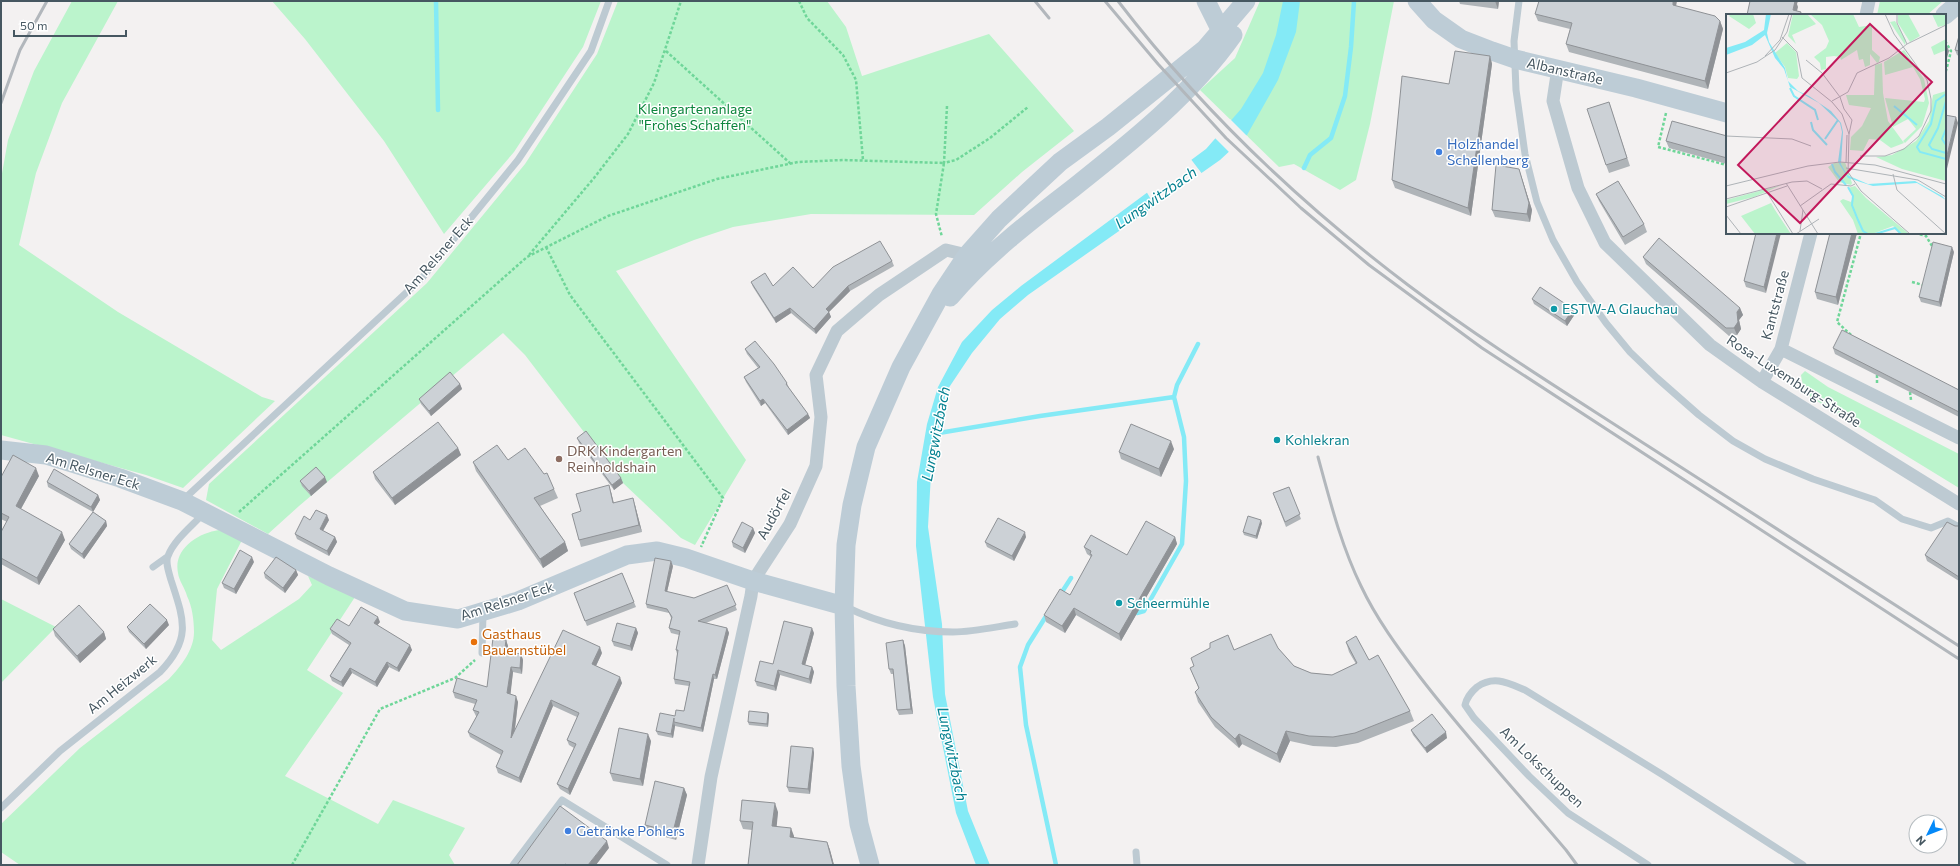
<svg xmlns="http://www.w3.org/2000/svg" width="1960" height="866" viewBox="0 0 1960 866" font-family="Commissioner,sans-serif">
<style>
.green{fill:#bbf4cc}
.water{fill:#84eaf6}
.pier{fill:#f3f1f1}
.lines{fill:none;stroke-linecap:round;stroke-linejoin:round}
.stream{stroke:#84eaf6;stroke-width:4.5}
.path{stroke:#6fd699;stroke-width:2.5;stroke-dasharray:3 2;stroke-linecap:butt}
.lane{stroke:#bdcad2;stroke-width:7}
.street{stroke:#bdcad2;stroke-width:13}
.secondary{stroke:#bdccd6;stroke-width:19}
.rail{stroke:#b2b7bc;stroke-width:3}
.wall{fill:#afb4b8}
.shaded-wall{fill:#8f9296}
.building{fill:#ccd1d6;stroke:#8f9296}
.shop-dot{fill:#3f7fe0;stroke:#fff;stroke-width:1.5}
.culture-dot{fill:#0f9aa8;stroke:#fff;stroke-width:1.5}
.education-dot{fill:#8d6e63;stroke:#fff;stroke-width:1.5}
.food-dot{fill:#e8710a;stroke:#fff;stroke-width:1.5}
.labels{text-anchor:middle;stroke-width:3;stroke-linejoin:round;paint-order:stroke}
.street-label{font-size:14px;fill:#465761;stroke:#fff}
.park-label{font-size:14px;fill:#0d863d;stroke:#fff}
.shop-label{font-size:14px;fill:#366cbe;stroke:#fff;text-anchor:start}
.culture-label{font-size:14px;fill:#0d838f;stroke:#fff;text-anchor:start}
.education-label{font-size:14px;fill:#785e54;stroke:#fff;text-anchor:start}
.food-label{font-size:14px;fill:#c56008;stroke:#fff;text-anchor:start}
.water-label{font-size:15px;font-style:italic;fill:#048190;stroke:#fff}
.inset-river{fill:none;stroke:#84eaf6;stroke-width:2}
.inset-road{fill:none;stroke:#aeb3b7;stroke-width:1}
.view{fill:#c2185b;fill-opacity:0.15;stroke:#c2185b;stroke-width:2}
.inset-edge{fill:none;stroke:#465761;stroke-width:2}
</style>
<rect width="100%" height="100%" fill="#f3f1f1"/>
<path class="green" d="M72,1H118L62,103L36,173L19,245L118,312L262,397L275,401L183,488L146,475L1,435V179L8,140L34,71Z
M272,1H601L583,47L514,152L444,234L384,141L305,39Z
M618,1H827L846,27L862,76L989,34L1074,131L1022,172L974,215L811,214L733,227L694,240L616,271L746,460L695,545L681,538L623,483L525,355L503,333L299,506L268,534L206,500L209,484L427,283L525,164L597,54Z
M1260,1H1394L1370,124L1356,180L1340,190L1294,164L1279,167L1200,90L1235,58Z
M1880,1H1943L1927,15H1877Z
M1805,371L1828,387L1959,454V488L1812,398C1805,392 1802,384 1801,375Z
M219,530L242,540L217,589L212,640L221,650L299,599L312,585L308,576L355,597L307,670L343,693L285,776L378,824L393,800L465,828L449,855L455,865H20L1,852V824L80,748L169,679C181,666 194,650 194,632C194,620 192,606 187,596C185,588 179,581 178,573C173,549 198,533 219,530Z
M1,599L56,627L1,683Z"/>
<path class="water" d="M1283,1H1300L1296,32L1278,80L1247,135L1220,160L1028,295L1000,319L972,353L946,392L931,474L928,527L942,624L945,694L968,811L990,865H976L956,813L933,697L916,546L917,482L927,424L938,387L962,342L992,310L1021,286L1206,149L1241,109L1263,73L1276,35Z"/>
<path class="pier" d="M1230,119L1248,137L1230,153L1214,137Z
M1190,158L1203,175L1156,208L1146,191Z"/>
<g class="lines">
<path class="stream" d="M436,1L438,110
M1304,168L1310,155L1331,138L1345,96L1351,47L1354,1
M933,434L1040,416L1174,397
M1060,595L1071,578
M1048,613L1028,645L1020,667L1026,725L1056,865
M1137,613L1144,611L1182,544L1186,481L1184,437L1174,397L1177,385L1198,344"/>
<path class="path" d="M799,1L807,18L843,55L856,80L863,160
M1945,41L1951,51L1946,71
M666,51L791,164
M947,106L944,163L956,160L990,138L1028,107
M1666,113L1658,147L1727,165
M1915,233L1926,236L1932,246
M546,247L570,295L723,498L701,547
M529,255L594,178L628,134L654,83L681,1
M1912,282L1923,285
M1851,335L1837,322L1861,233
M1877,375V383
M1910,392L1911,400
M239,512L527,257L608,216L717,179L798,162L843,160L944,163L936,214L942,237
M292,865L380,709L455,678L475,660"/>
<path class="lane" d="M1519,1L1514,41L1516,90L1525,154L1537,202L1553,240L1577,282L1606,323L1630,352L1657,378L1699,415L1733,441L1765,459L1813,479L1875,500L1902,519L1931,528L1948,521L1959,527
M183,500L422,278L518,160L591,51L609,1
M153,567L167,557
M846,607C879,623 916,632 953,632C973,632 995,627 1015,624
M482,653L483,613
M1,808L60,751L160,672C192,639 184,620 171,580C169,573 165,562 168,556C174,540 192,526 203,514
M1136,852L1137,865
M513,865L562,800L667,865
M1648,865L1568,813L1529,776L1474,718L1465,705C1467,697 1471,692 1477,687C1494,675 1508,683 1525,690L1663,775L1803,865"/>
<path class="street" d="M1866,15L1869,1
M1558,68L1553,101L1578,188L1605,243L1710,345L1762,382L1959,504
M1781,349L1959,438
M1762,382L1781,349L1811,233
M698,865L711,777L751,596L753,581L790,524L816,466L821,417L816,375L837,331L879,295L946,250L967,255"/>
<path class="secondary" d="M1206,1L1221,31L1229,39
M1417,1L1434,20L1461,39L1492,51L1515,59L1636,88L1727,113
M1945,15L1959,3
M950,297C986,255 1029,222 1072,189C1130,143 1190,96 1233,35
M1,450L46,455L120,478L182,501L329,576L405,611L458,619L518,601L627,555L657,551L686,558L753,581L844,606
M870,865L859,824L851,766L846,686L844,606L846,545L852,505L866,447L901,367L941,294L967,255L999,219L1060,162L1108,127L1205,49L1246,1"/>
<path class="rail" d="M1035,1L1049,18
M1105,1L1158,64L1226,138L1301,208L1369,265L1482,348L1959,659
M1118,1C1200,108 1301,204 1408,285C1485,343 1568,394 1648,446C1752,513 1856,579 1959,646
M1,103L20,50L47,1
M1318,457C1330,501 1341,545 1361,586C1376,618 1398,648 1420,677C1466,737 1517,792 1566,850L1577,865"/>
</g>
<path class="wall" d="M1459,1H1499L1498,9L1460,4Z
M1676,6L1720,21L1723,29L1708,89L1569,52L1566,44L1570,29L1538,21L1535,14Z
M1959,36V56L1957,55L1955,50Z
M1490,56L1492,64L1471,216L1395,188L1392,180L1449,84Z
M1609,102L1630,166L1609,173L1606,165Z
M1727,136V164L1669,148L1666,141Z
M1519,169L1532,210L1530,222L1495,217L1492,210Z
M1596,194L1644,224L1647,232L1625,245L1599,201Z
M1756,233L1766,293L1746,287L1744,281Z
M1830,233H1857L1838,305L1817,299L1815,292Z
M1954,252L1941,307L1921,302L1919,297Z
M1643,257L1740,308L1743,315L1739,320L1741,329L1737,335L1729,336L1646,264Z
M892,261L894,266L850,291L829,312L831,317L816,334L791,313L776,323L753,287L751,282L773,286L813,288Z
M1532,299L1573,309L1575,314L1567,326L1534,304Z
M1833,348L1959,390V417L1835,354Z
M745,349L787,383L789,388L808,414L810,418L788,435L765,403L761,406L746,382L744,377L758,368L747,354Z
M460,384L462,389L431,416L421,404L419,399Z
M577,438L621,478L623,483L614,490L579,443Z
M458,448L461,455L395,505L375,479L373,472Z
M1174,449L1161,477L1121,459L1119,452Z
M508,460L554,489L558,498L540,506L565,542L568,551L543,568L476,471L473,462Z
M39,476L21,509L65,540L39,585L1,564V532L7,522L1,519V477Z
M300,481L327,482L311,496L302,486Z
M47,482L98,495L100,500L93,512L106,521L107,526L84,559L71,549L69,544L93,512L48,487Z
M1289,487L1301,519L1286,527L1273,493Z
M611,492L614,503L635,505L642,532L581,547L579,540Z
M310,520H329L323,531L335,537L337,542L329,556L297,539L295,534Z
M1262,523L1257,539L1244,535L1243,532Z
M1955,526H1959V581L1927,561L1925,555Z
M753,528L755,533L745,553L733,547L732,542Z
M1026,537L1014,561L987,547L985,542Z
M1175,537L1177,544L1121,641L1076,615L1065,633L1046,622L1044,615L1070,595L1091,558L1090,556L1087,554L1084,547L1127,555Z
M254,562L236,594L224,588L222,583Z
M673,566L667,592L694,598L727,585L737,610L706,623L727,628L729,633L717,679H714L703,732L675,726L673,738L658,735L656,731L675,716L684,711L689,686L675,684L674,679L677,654L676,650L679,635L671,633L669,628L671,618L669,613L647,608L646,604Z
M296,570L298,575L285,593L265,578L264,573Z
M622,573L636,607L587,626L574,593Z
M380,622L377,625L412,650L399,672L389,667L377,687L352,673L343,687L332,681L330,676L349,645L332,634L330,629Z
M169,625L146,649L129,632L127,627Z
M636,628L638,633L632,651L614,646L612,641Z
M53,629L104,632L106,639L80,663L55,636Z
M814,633L805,665L812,667L814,672L811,684L780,675L776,691L757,686L755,681L773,664Z
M506,640L508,646V649H514L515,653L521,654L523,660L522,674L513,672L510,694L518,702L515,730L602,653L596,666L622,683L570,795L560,789L557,784L574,748L569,745L567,740L577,717L553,706L521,783L498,773L496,767L501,755L470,737L468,732L477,716H476L473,710L475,704L455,698L453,692L487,687Z
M903,640L905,646L913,714L899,715L897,710L894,674H891L889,669Z
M1346,642L1369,660L1410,711L1414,721L1358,743L1336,747L1313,746L1290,741L1280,763L1242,744L1239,748L1215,727L1198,702L1195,692L1199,689L1190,668L1234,650L1278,648L1294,666L1311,673L1332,675L1356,664L1349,652Z
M768,713L769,715L768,727L749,725L748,722Z
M1411,730L1447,738L1427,753L1413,735Z
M651,741L643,786L613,781L610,773Z
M813,748L814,753L810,794L789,792L787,787Z
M684,788L687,795L676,840L647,832L645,825Z
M778,812L776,826L794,836V838L827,842L830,850L834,865H748L752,830L743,829L740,821Z"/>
<path class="shaded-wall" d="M1495,1H1499L1498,9Z
M1673,1H1677L1675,12L1673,5Z
M1794,1H1798L1797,4L1798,7L1796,15L1793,10Z
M1720,21L1723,29L1708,89L1705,81Z
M1947,46L1949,51L1945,65V53Z
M1490,56L1492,64L1471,216L1468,208Z
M1956,117L1958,123L1945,177V164Z
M1519,169L1532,210L1530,222L1527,214Z
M1777,233H1781L1766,293L1764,287Z
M1852,233H1857L1838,305L1836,297Z
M1952,247L1954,252L1941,307L1939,302Z
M848,286L850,291L829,312L831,317L816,334L814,329L826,309Z
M790,308L791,313L776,323L774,318Z
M1740,308L1743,315L1739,320L1741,329L1737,335L1734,328L1737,312Z
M1573,309L1575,314L1567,326L1565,321Z
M460,384L462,389L431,416L429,411Z
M763,399L765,403L761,406L760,401Z
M808,414L810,418L788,435L787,430Z
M1171,441L1174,449L1161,477L1159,469Z
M458,448L461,455L395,505L392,498Z
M36,468L39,476L18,514L16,506Z
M325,477L327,482L311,496L309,491Z
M621,478L623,483L614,490L612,485Z
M609,485L611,492L615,510L613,503Z
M98,495L100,500L93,512L91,507Z
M633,498L635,505L642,532L639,525Z
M327,515L329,520L321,534L320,529Z
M1261,520L1262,523L1257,539L1256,536Z
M106,521L107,526L84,559L82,554Z
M753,528L755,533L745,553L743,548Z
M62,532L65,540L39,585L37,578Z
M1025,532L1026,537L1014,561L1012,556Z
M335,537L337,542L329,556L327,551Z
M1175,537L1177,544L1121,641L1119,634Z
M565,542L568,551L543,568L540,559Z
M252,557L254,562L236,594L234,589Z
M671,561L673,566L666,596L665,591Z
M296,570L298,575L285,593L283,588Z
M1074,608L1076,615L1065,633L1062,626Z
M378,617L380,622L375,628L374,623Z
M167,620L169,625L146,649L144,644Z
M636,628L638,633L632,651L630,646Z
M727,628L729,633L717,679L715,675Z
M812,628L814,633L804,669L802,664Z
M104,632L106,639L80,663L77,656Z
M506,640L508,646L507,654L505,648Z
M903,640L905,646L913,714L911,709Z
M410,645L412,650L399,672L397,668Z
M600,647L602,653L594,670L592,664Z
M521,654L523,660L522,674L520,668Z
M387,662L389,667L377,687L375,682Z
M511,667L513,672L510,699L507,693Z
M812,667L814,672L811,684L809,679Z
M350,668L352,673L343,687L341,682Z
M778,670L780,675L776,691L774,686Z
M713,674L714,679L703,732L701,728Z
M620,677L622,683L570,795L568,789Z
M516,696L518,702L513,743L511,738Z
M551,700L553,706L521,783L519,778Z
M768,713L769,715L768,727L767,724Z
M674,722L675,726L673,738L671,734Z
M1286,731L1290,741L1280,763L1277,754Z
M1446,732L1447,738L1427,753L1425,748Z
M648,734L651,741L643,786L640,779Z
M1239,734L1242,744L1239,748L1235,739Z
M813,748L814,753L810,794L808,789Z
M684,788L687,795L676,840L673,832Z
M775,803L778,812L776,834L772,826Z
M791,828L794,836L793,846L790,837Z
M607,841L609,848L596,865H588Z
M827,842L830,850L834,865H833Z"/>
<path class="building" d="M1539,1H1673V5L1715,16L1720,21L1705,81L1566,44L1572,23L1535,14Z
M1750,1H1795L1793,10L1801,12L1800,15H1747Z
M1959,36V51L1955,50Z
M1945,45L1947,46L1945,53Z
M1455,51L1490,56L1468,208L1392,180L1402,76L1449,84Z
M1609,102L1627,158L1606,165L1587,109Z
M1945,115L1956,117L1945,164Z
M1672,121L1727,136V158L1666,141Z
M1496,165L1519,169L1529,203L1527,214L1492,210Z
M1618,181L1644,224L1623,237L1596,194Z
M1756,233H1777L1764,287L1744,281Z
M1830,233H1852L1836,297L1815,292Z
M1659,238L1740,308L1737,312L1738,322L1734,328H1726L1643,257Z
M880,241L892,261L848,286L826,309L829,312L814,329L790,308L774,318L751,282L765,273L773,286L793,267L813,288L833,267Z
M1933,242L1952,247L1939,302L1919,297Z
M1540,287L1573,309L1565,321L1532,299Z
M1842,330L1959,390V412L1833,348Z
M755,341L774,364L787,383L786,384L808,414L787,430L763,399L760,401L744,377L760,367L745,349Z
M450,372L460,384L429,411L419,399Z
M438,422L458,448L392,498L373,472Z
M1131,424L1171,441L1159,469L1119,452Z
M586,431L621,478L612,485L577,438Z
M497,445L508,460L525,448L544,474L547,473L554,489L534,498L565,542L540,559L473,462Z
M13,455L36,468L16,506L62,532L37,578L1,558V532L9,517L1,513V477Z
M316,467L325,477L309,491L300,481Z
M54,469L98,495L91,507L47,482Z
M609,485L613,503L633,498L639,525L579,540L572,514L581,511L576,494Z
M1289,487L1300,514L1285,522L1273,493Z
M316,510L327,515L320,529L335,537L327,551L295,534L304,516L310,520Z
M93,512L106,521L82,554L69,544Z
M1248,516L1261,520L1256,536L1243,532Z
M998,518L1025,532L1012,556L985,542Z
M1146,521L1175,537L1119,634L1074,608L1062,626L1044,615L1060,589L1070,595L1092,555L1090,554L1091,551L1084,547L1091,535L1127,555Z
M742,522L753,528L743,548L732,542Z
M1947,522L1955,526H1959V577L1925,555Z
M240,550L252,557L234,589L222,583Z
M276,557L296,570L283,588L264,573Z
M655,558L671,561L665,591L694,598L727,585L736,605L698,621L727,628L715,675L713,674L701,728L674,722V718L671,734L656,731L660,713L675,716L676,710L684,711L690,682L674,679L678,650H676L680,631L669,628L672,617L667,609L646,604Z
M622,573L634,602L585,621L574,593Z
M150,604L167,620L144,644L127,627Z
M79,605L104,632L77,656L53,629Z
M361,607L378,617L374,623L410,645L397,668L387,662L375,682L350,668L341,682L330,676L351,643L330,629L337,619L349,626Z
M784,621L812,628L802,664L812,667L809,679L778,670L774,686L755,681L760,661L773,664Z
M617,623L636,628L630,646L612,641Z
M563,630L600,647L592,664L620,677L568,789L557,784L576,744L567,740L579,713L551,700L519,778L496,767L503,751L468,732L479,712L473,710L477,700L453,692L457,678L487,687L493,638L506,640L505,648L514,649V653L521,654L520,668L511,667L507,693L516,696L511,738Z
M1271,634L1278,648L1294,666L1311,673L1332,675L1357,663L1346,642L1356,636L1369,660L1378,655L1410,711L1355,733L1333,737L1309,736L1286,731L1277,754L1239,734L1235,739L1211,717L1195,692L1199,688L1190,668L1194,666L1191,658L1210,648V643L1228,635L1234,650Z
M903,640L911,709L897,710L893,669H889L886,643Z
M749,711L768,713L767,724L748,722Z
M1432,714L1446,732L1425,748L1411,730Z
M619,728L648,734L640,779L610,773Z
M791,746L813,748L808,789L787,787Z
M655,781L684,788L673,832L645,825Z
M742,800L775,803L772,826L791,828L790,837L827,842L833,865H748L753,822L740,821Z
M560,806L607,841L588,865H567L565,864L564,865H517Z"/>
<g class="shop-dot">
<circle cx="1439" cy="152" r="4"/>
<circle cx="568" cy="831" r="4"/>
</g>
<g class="culture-dot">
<circle cx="1554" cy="309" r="4"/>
<circle cx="1277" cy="440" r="4"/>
<circle cx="1119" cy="603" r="4"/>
</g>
<circle class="education-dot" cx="559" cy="459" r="4"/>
<circle class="food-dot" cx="474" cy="642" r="4"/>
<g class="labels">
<g class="street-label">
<text transform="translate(1565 71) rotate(13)" y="5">Albanstraße</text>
<text transform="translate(438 255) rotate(-49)" y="5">Am Relsner Eck</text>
<text transform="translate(1775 305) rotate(-75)" y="5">Kantstraße</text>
<text transform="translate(1794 381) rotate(33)" y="5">Rosa-Luxemburg-Straße</text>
<text transform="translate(93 471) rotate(17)" y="5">Am Relsner Eck</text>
<text transform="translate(774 514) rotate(-61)" y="5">Audörfel</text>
<text transform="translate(507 601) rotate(-18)" y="5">Am Relsner Eck</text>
<text transform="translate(122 684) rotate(-39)" y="5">Am Heizwerk</text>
<text transform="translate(1542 767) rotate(44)" y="5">Am Lokschuppen</text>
</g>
<g class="park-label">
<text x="695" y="114">Kleingartenanlage<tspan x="695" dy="16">"Frohes Schaffen"</tspan></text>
</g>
<g class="shop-label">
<text x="1447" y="149">Holzhandel<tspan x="1447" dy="16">Schellenberg</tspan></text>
<text x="576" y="836">Getränke Pohlers</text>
</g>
<g class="culture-label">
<text x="1562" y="314">ESTW-A Glauchau</text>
<text x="1285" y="445">Kohlekran</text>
<text x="1127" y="608">Scheermühle</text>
</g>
<g class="education-label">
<text x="567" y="456">DRK Kindergarten<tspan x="567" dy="16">Reinholdshain</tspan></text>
</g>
<g class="food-label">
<text x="482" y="639">Gasthaus<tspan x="482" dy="16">Bauernstübel</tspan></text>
</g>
<g class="water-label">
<text transform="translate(1156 198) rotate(-35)" y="5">Lungwitzbach</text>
<text transform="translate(936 434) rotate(-79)" y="5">Lungwitzbach</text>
<text transform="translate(952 754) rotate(78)" y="5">Lungwitzbach</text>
</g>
</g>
<g transform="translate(1726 14)">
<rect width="220" height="220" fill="#f3f1f1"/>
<path d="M5,0H27L30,9L23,15L3,2ZM67,0H81L90,10L66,21L70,30L62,22ZM84,0H127L133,13L146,11V36L154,43L153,48L151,49L144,40V51L139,53L137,45L133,46L131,36L115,46L114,43L108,42L100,43V55L95,56L94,49L88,43L100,34L103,27L96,11ZM172,0H182L194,22L184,28L172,9ZM206,0H220V11L212,13ZM169,7L180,26L179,31L164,8ZM220,25V36L208,41L205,33ZM61,29L70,38L73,62L71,65L62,64L59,53L49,39ZM178,36L198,65L203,89L196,112L179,129L177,127L190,115L182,105L167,113L159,84L198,88L199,85L194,65L187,53L159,61L158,48ZM156,49L157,79L162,107L178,129L165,134L154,126L143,125L137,137L124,136L125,123L136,112L145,94L123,91L120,81H148L149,51ZM220,77V167L176,155L150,143L166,141L190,127L203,107L207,81ZM119,148L126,169L125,171L113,168L102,153L108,149ZM56,171L28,183L0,190V186ZM129,172L140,184L183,220H176L167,212L146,220H132L127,206L114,187L117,185L125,188L127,183L122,174ZM45,189L49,196L65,220H29L15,202Z" fill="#bbf4cc"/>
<path d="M40,0H45L41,19L43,28L59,54L62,67L72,77L83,82L105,97L115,109L117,118L115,150L121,161L142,170L189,167L216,182L220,186L191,169L147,172L122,164L112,148L116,118L114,109L93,89L64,73L58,55L49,44L39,21L26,31L0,41V34L19,28L38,16Z" fill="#84eaf6"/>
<path class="inset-river" d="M64,74L68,82L89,96L92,106M220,80L210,87L205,110L191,133L194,138L220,145M220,87L212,114L203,131L206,135L220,139M168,92L191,111M85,108L87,116L101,131M220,115L216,125L220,131M99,125L112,106M106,150L109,158L120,171M122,173L127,182L126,191L132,206L137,217L142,220M149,220L169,214L175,220"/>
<path class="inset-road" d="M171,0V9L181,30M56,23L71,38L76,64L106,88L116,100L123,120L122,159M181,30L220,11M39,42L54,26L63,0M80,46L96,59L114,83L118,95L126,106L123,120M0,59L31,48L49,36L61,18L66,0M106,87L122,78L131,59L163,44L181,30M0,122L66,125L85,132M134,142H159L178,135L193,122L205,97V85L201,66L168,20L159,0M120,149L121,121M120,154L192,166L220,183M122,158L135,177L184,220M167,160L171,176L220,220M60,169L92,220M0,172L82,152L114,148L149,151L220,170M42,180L67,220M0,185L66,168L81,167L96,175M74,192L105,170L125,172L129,170M0,193L61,172M0,201L15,220M74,217L77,196M70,220L93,205"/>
<path class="view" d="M144,10L206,68L74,209L12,151Z"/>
<rect width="220" height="220" class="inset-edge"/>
</g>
<rect width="1960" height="866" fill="none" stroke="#465761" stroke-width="4"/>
<g transform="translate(1928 834) rotate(227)"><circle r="19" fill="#ffffff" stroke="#b5bcc0"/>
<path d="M0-3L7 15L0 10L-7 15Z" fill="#0589f8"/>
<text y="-6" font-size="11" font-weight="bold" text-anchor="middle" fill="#465761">N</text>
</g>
<path d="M14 30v6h112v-6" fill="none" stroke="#465761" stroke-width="2"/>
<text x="20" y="30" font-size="12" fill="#465761" stroke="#ffffff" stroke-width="3" paint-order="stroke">50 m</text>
</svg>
